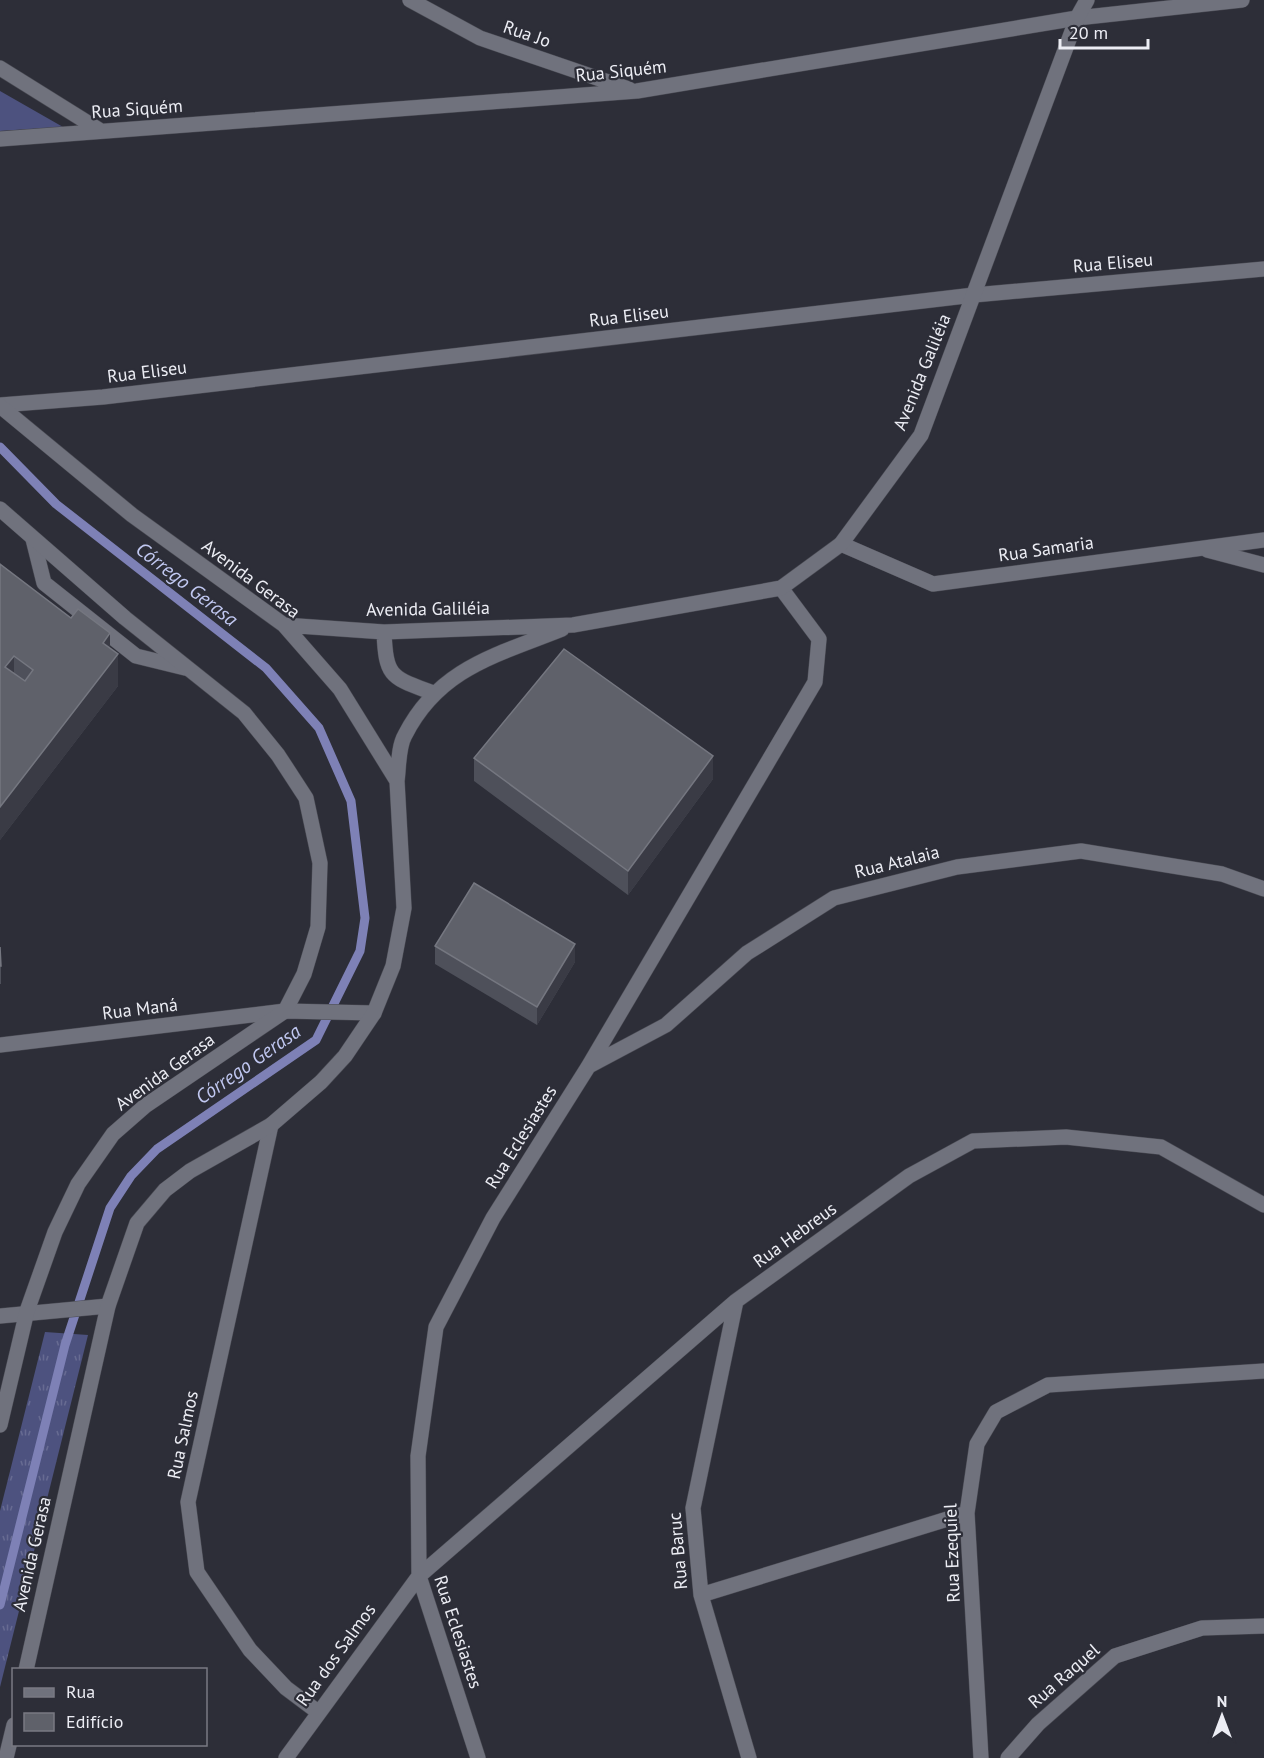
<svg xmlns="http://www.w3.org/2000/svg" width="1264" height="1758" viewBox="0 0 1264 1758" font-family="'PT Sans',sans-serif">
<style>
.grass{fill:url(#grass-tufts)}
.park{fill:#4d527f}
.lines{fill:none;stroke-linecap:round;stroke-linejoin:round}
.stream{stroke:#7e81b6;stroke-width:9}
.lane-casing{stroke:#494a53;stroke-width:16}
.street-casing{stroke:#494a53;stroke-width:16}
.secondary-casing{stroke:#494a53;stroke-width:16}
.lane{stroke:#70727d;stroke-width:15}
.street{stroke:#70727d;stroke-width:15}
.secondary{stroke:#70727d;stroke-width:15}
.wall{fill:#4e505a}
.shaded-wall{fill:#3a3b45}
.building{fill:#5f616a;stroke:#757780;stroke-width:1.5;fill-rule:evenodd}
.labels{text-anchor:middle;stroke-width:4.5;stroke-linejoin:round;paint-order:stroke}
.street-label{font-size:18px;fill:#ecedf4;stroke:#2d2e38}
.water-label{font-size:20px;font-style:italic;fill:#c1c8f1;stroke:#2d2e38}
</style>
<defs>
<pattern id="grass-tufts" width="24" height="20" patternUnits="userSpaceOnUse" patternTransform="scale(1.5)"><rect width="24" height="20" fill="#4d527f"/><path d="M3 7l-1-3M5 7V3M7 7l1-3M15 17l-1-3M17 17v-4M19 17l1-3" fill="none" stroke="#676b92"/></pattern>
</defs>
<rect width="100%" height="100%" fill="#2d2e38"/>
<path class="grass" d="M45,1332L88,1335L0,1687V1511Z"/>
<path class="park" d="M0,91L63,127L0,131Z"/>
<g class="lines">
<path class="stream" d="M0,447L56,504L266,668L319,728L351,801L365,918L360,951L316,1040L157,1149L131,1176L110,1208L65,1345L0,1605"/>
<defs>
<path id="lane" d="M33,539L44,583L136,656L185,668"/>
<path id="street" d="M410,0L480,38L629,89
M0,68L101,131
M0,139L637,91L1077,18L1242,0
M0,405L103,397L974,295L1264,269
M841,544L933,584L1264,540
M1207,550L1264,565
M0,1045L285,1011L374,1013
M589,1066L666,1025L747,953L834,898L957,867L1081,851L1222,874L1264,889
M271,1125L188,1502L197,1572L250,1650L286,1688L318,1712
M736,1301L693,1508L701,1595L749,1758
M0,1316L108,1306
M701,1595L967,1513
M286,1758L419,1576L736,1301L909,1176L973,1141L1066,1137L1161,1147L1264,1205
M478,1758L419,1576L418,1456L436,1327L493,1218L588,1067L815,682L819,639L781,588
M981,1758L967,1513L977,1444L996,1412L1048,1385L1264,1371
M1008,1758L1038,1724L1115,1656L1202,1628L1264,1626"/>
<path id="secondary" d="M0,406L132,515L284,625L340,689L397,781L404,908L393,966L374,1013L345,1056L321,1082L271,1125L190,1171L165,1190L137,1223L108,1306L26,1670
M0,509L125,618L244,713L278,755L306,798L320,863L318,927L304,974L285,1011L145,1106L113,1134L78,1184L55,1232L27,1311L0,1425
M284,625L384,632L573,625L781,588L841,544L921,435L1077,18L1087,0
M384,632C386,678 391,677 433,693
M397,781C399,767 398,747 405,735C439,668 497,655 562,629
M6,1758L14,1725"/>
</defs>
<use href="#lane" class="lane-casing"/>
<use href="#street" class="street-casing"/>
<use href="#secondary" class="secondary-casing"/>
<use href="#lane" class="lane"/>
<use href="#street" class="street"/>
<use href="#secondary" class="secondary"/>
</g>
<path class="wall" d="M0,564L110,648L118,686L0,840Z
M474,758L713,779L628,895L474,781Z
M435,946L575,962L537,1025L435,964Z
M0,947L1,966V984H0Z"/>
<path class="shaded-wall" d="M110,633V664L118,654V686L0,840V807L103,643Z
M14,656V688L5,667Z
M713,756V779L628,895V871Z
M575,944V962L537,1025V1007Z"/>
<path class="building" d="M0,564L71,618L78,609L110,633L103,643L118,654L0,807ZM14,656L33,670L25,681L5,667Z
M564,649L713,756L628,871L474,758Z
M474,883L575,944L537,1007L435,946Z
M0,947L1,966H0Z"/>
<g class="labels">
<g class="street-label">
<text transform="translate(527 34) rotate(19)" y="6">Rua Jo</text>
<text transform="translate(621 71) rotate(-6)" y="6">Rua Siquém</text>
<text transform="translate(137 109) rotate(-4)" y="6">Rua Siquém</text>
<text transform="translate(1113 263) rotate(-5)" y="6">Rua Eliseu</text>
<text transform="translate(629 316) rotate(-7)" y="6">Rua Eliseu</text>
<text transform="translate(147 372) rotate(-7)" y="6">Rua Eliseu</text>
<text transform="translate(922 372) rotate(-68)" y="6">Avenida Galiléia</text>
<text transform="translate(1046 549) rotate(-8)" y="6">Rua Samaria</text>
<text transform="translate(251 579) rotate(37)" y="6">Avenida Gerasa</text>
<text transform="translate(428 609) rotate(-1)" y="6">Avenida Galiléia</text>
<text transform="translate(897 862) rotate(-14)" y="6">Rua Atalaia</text>
<text transform="translate(140 1009) rotate(-7)" y="6">Rua Maná</text>
<text transform="translate(165 1072) rotate(-36)" y="6">Avenida Gerasa</text>
<text transform="translate(521 1137) rotate(-58)" y="6">Rua Eclesiastes</text>
<text transform="translate(795 1235) rotate(-36)" y="6">Rua Hebreus</text>
<text transform="translate(183 1435) rotate(-78)" y="6">Rua Salmos</text>
<text transform="translate(678 1551) rotate(-95)" y="6">Rua Baruc</text>
<text transform="translate(952 1553) rotate(-92)" y="6">Rua Ezequiel</text>
<text transform="translate(32 1554) rotate(-77)" y="6">Avenida Gerasa</text>
<text transform="translate(458 1632) rotate(72)" y="6">Rua Eclesiastes</text>
<text transform="translate(336 1655) rotate(-54)" y="6">Rua dos Salmos</text>
<text transform="translate(1064 1676) rotate(-41)" y="6">Rua Raquel</text>
</g>
<g class="water-label">
<text transform="translate(187 584) rotate(38)" y="7">Córrego Gerasa</text>
<text transform="translate(248 1064) rotate(-35)" y="7">Córrego Gerasa</text>
</g>
</g>
<rect x="12" y="1668" width="195" height="78" fill="#2d2e38" stroke="#797a83" stroke-width="1.5"/>
<rect x="24" y="1688" width="30" height="9" fill="#70727d" stroke="#797a83" stroke-width="1.5"/>
<text x="66" y="1698" font-size="18" fill="#ecedf4">Rua</text>
<rect x="24" y="1713" width="30" height="18" fill="#5f616a" stroke="#797a83" stroke-width="1.5"/>
<text x="66" y="1728" font-size="18" fill="#ecedf4">Edifício</text>
<g transform="translate(1222 1716)" stroke="#2d2e38" stroke-width="4.5" paint-order="stroke">
<path d="M0-4.5L10 22L0 15L-10 22Z" fill="#ecedf4"/>
<text y="-9" font-size="16" font-weight="bold" text-anchor="middle" fill="#ecedf4">N</text>
</g>
<path d="M1060 39v9h88v-9" fill="none" stroke="#ecedf4" stroke-width="3"/>
<text x="1069" y="39" font-size="18" fill="#ecedf4" stroke="#2d2e38" stroke-width="4.5" paint-order="stroke">20 m</text>
</svg>
